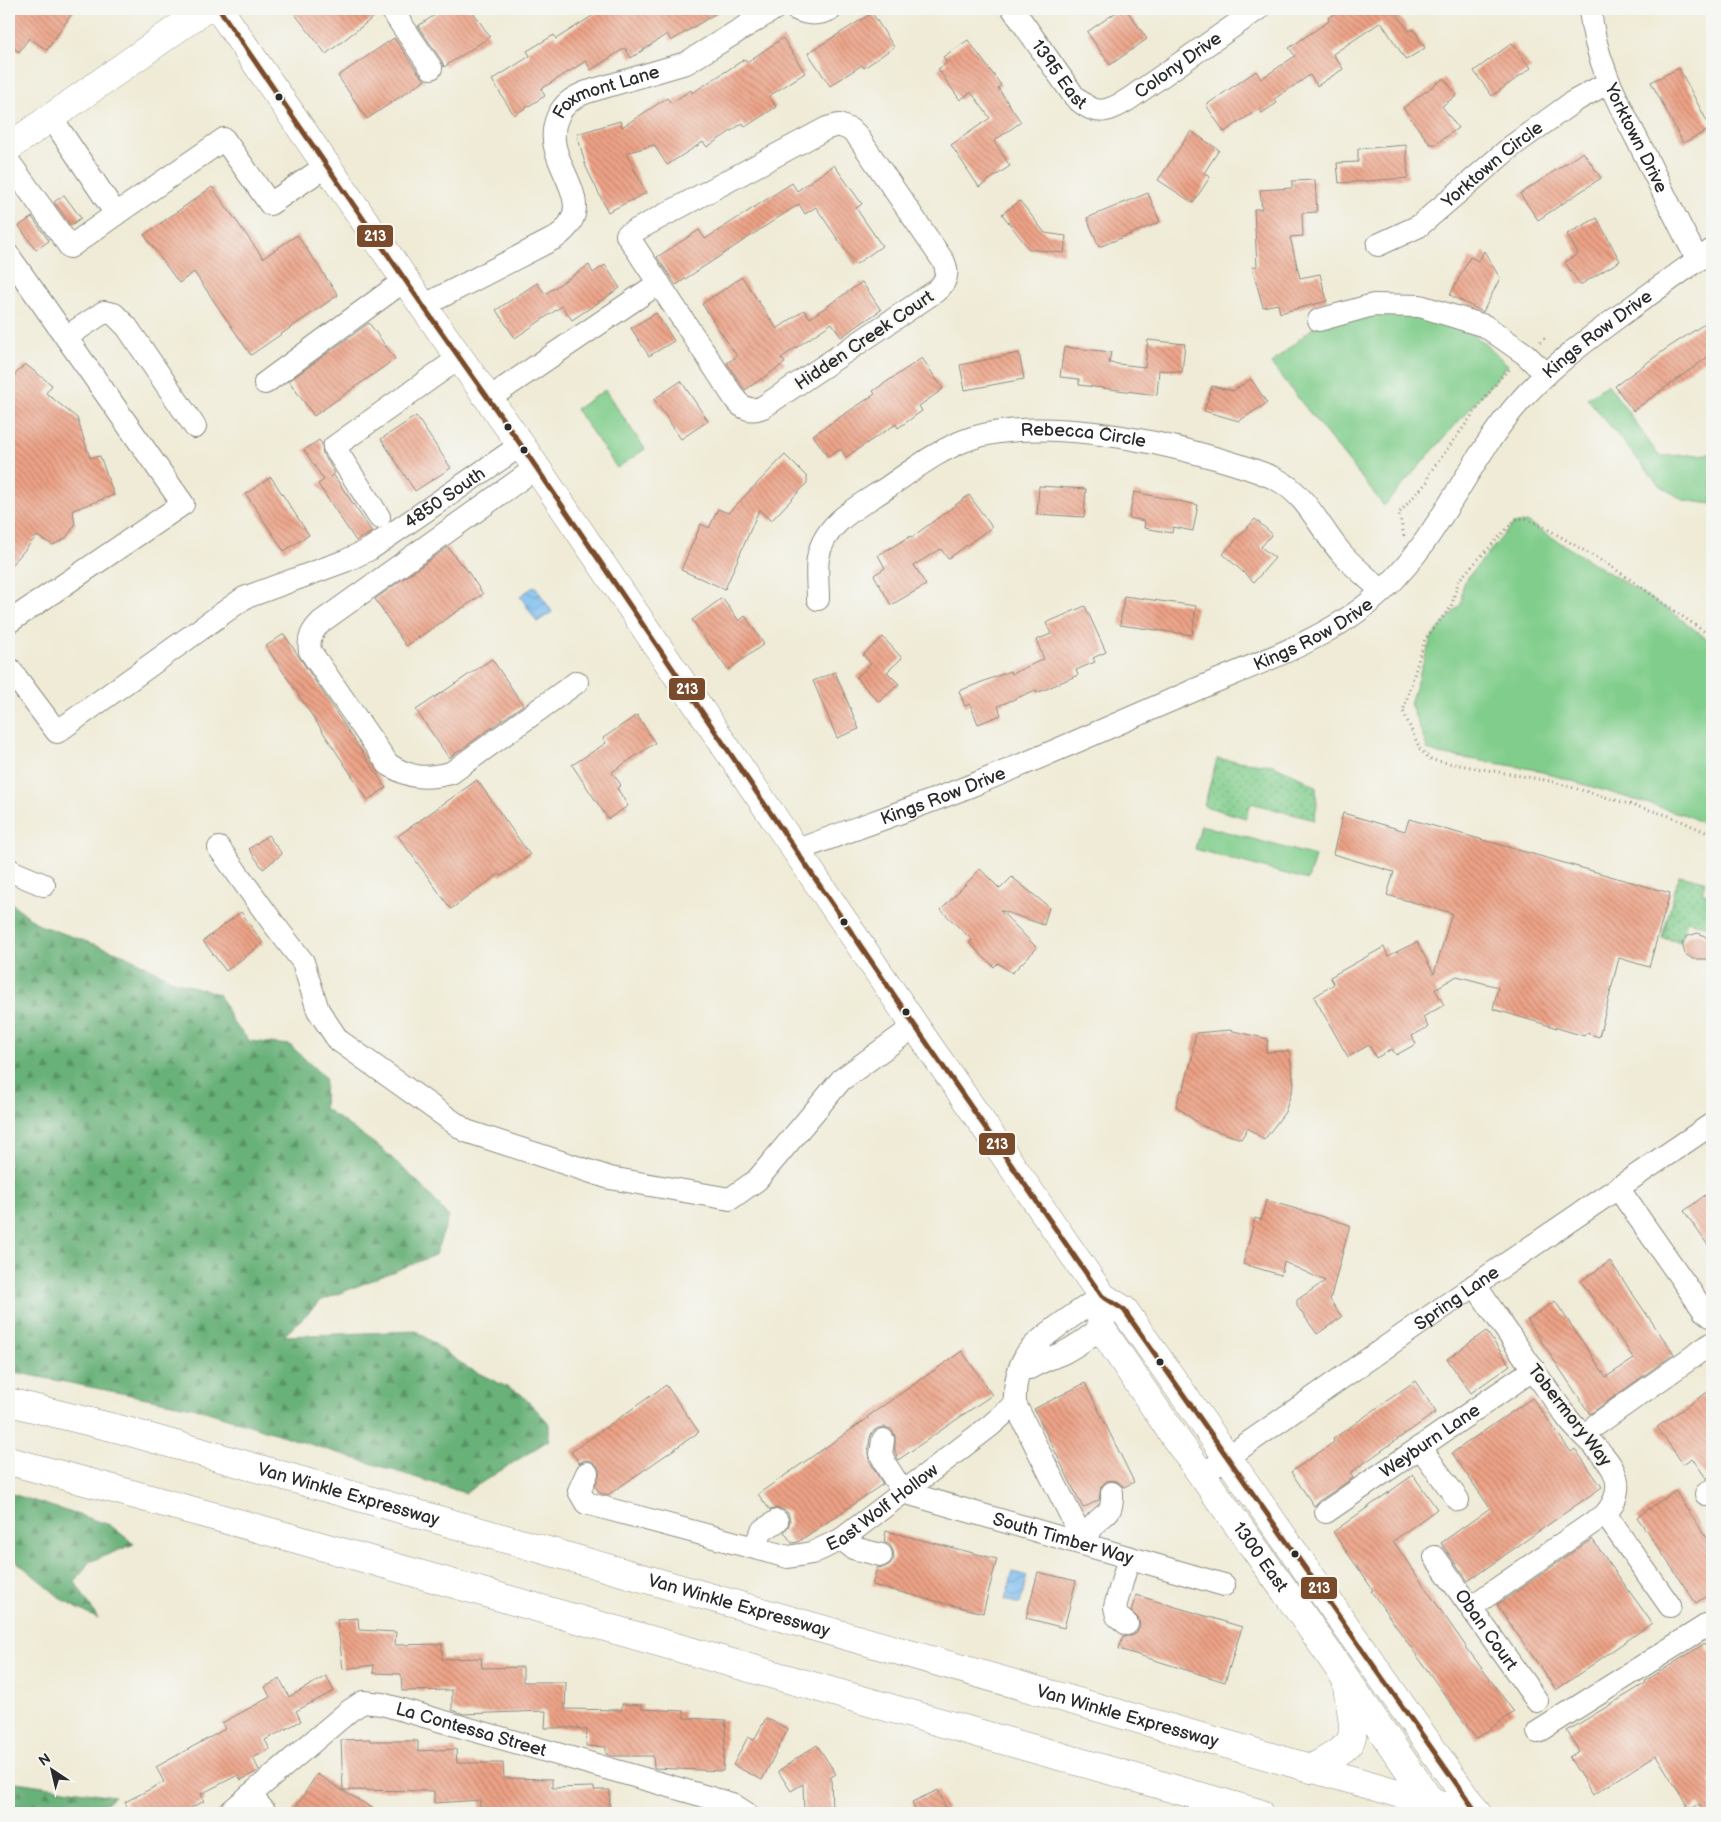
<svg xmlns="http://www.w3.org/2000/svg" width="1721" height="1822" viewBox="0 0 1721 1822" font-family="'Balsamiq Sans',sans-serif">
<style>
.grass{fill:url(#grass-dots);stroke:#567c5c}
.forest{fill:url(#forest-firs);stroke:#4a6e52}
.garden{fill:#81ce8c;stroke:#567c5c}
.water{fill:url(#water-waves);stroke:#52748e}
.building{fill:url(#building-back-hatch)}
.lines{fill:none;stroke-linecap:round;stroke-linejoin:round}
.minor-casing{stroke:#8d8b80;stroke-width:24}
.major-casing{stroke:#8d8b80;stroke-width:29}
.path{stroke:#8d8b80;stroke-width:3;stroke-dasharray:1 4;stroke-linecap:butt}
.minor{stroke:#fff;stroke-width:22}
.major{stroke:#fff;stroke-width:28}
.bus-1-casing{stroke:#f6f6f2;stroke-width:9}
.bus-1{stroke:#7a4b2a;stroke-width:5}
.bus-dot{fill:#2b2b2b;stroke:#f6f6f2;stroke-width:2}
.labels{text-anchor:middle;stroke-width:4;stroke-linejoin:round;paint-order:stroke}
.street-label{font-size:18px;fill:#2b2b2b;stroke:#f6f6f2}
.line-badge{stroke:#f6f6f2;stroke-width:2}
.badge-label{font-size:14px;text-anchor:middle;font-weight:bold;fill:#fff}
</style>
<defs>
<pattern id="grass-dots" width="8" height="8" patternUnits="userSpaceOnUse" patternTransform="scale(1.25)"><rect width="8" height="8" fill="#81ce8c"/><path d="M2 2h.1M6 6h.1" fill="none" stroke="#6aa773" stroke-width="1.8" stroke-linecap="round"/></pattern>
<pattern id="forest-firs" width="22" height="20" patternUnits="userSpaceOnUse" patternTransform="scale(1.25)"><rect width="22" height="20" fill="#68b178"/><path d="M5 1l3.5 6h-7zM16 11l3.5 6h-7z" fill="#569063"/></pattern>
<pattern id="water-waves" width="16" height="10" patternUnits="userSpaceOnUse" patternTransform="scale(1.25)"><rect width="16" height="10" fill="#7abdf0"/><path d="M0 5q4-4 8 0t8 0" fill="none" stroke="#649ac3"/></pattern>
<pattern id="building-back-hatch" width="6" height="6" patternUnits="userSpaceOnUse" patternTransform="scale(1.25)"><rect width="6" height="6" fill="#eda286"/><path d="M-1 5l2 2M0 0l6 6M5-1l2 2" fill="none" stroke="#c0846e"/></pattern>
</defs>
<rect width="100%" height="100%" fill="#f6f6f2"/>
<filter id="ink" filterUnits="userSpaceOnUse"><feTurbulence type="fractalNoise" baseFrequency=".02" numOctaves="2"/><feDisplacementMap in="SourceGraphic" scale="10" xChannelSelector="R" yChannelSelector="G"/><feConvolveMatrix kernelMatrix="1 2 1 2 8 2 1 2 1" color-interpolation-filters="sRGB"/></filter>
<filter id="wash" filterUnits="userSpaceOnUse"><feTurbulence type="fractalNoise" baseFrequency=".0096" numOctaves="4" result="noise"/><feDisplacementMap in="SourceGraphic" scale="20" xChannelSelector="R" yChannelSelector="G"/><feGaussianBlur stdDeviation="1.12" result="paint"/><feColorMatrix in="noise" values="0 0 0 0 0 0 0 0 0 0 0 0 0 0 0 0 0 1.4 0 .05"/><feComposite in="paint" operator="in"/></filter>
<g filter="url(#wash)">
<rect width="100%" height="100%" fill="#efebd6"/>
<path class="grass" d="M1217,759L1273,765L1300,777L1316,787L1317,805L1314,820L1251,803L1246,818L1204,806Z
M1679,875L1705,881L1702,893L1712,895V927L1687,921L1681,942L1662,938Z"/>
<path class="forest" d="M9,901L39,925L125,955L177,982L219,994L234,1024L250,1041L290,1045L325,1078L324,1108L382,1149L421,1185L449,1217L435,1255L320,1301L284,1336L417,1331L466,1367L521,1394L549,1423V1440L465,1493L192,1407L9,1371Z
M9,1493L110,1525L134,1544L89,1562L75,1582L98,1619L64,1601L9,1555Z
M9,1781L114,1796L94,1813H9Z"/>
<path class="garden" d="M1377,308L1456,318L1508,365L1384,506L1271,364L1317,324Z
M1608,384L1659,456L1712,454V504L1683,500L1658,484L1587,398Z
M605,390L645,449L617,468L576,409Z
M1527,522L1672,612L1712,643V829L1689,816L1532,769L1439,754L1428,750L1410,703L1431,639L1437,631L1461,604L1463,583L1513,524Z
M1201,825L1315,856L1308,880L1195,849Z"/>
<path class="water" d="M535,586L552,612L537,622L520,596Z
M1013,1572L1027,1576L1020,1604L1005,1600Z"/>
<g id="blocks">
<path class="building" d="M9,9H75L47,50L29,38L19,52L9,45Z
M291,9H378L379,13L326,54Z
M444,9H471L490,37L444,67L442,61L418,26Z
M603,9H723L671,41L667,34L631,58L625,48L591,70L586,61L541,89L545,96L514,115L492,80L530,56L527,51L554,35L556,39Z
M1121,9H1126L1147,39L1110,65L1087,32Z
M1342,9H1400L1396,12L1409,31L1413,29L1425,48L1406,60L1381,22L1333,54L1343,69L1317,86L1310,75L1274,99L1277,103L1262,113L1259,109L1224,132L1206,105L1256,71L1261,79L1295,56L1289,48L1329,21L1328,18Z
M872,13L894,47L864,68L862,65L830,86L808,53Z
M394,38L420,75L425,80L367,119L338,76Z
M783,38L805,73L769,96L776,107L745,127L743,123L707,147L703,142L667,165L654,145L626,153L646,193L608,212L586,167L577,134L620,121L622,127L667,98L671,103L691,90L692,93L745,59L747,62Z
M968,40L1001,85L998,88L1021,122L994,141L1010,166L979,187L951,145L990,118L971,92L960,100L938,69L947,63L943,57Z
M1512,43L1531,68L1492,96L1474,71Z
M1679,68L1711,129L1683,143L1651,82Z
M1444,78L1457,95L1442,106L1458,128L1436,144H1430L1403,108Z
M1191,131L1219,150L1204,173L1210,177L1193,203L1158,180Z
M1406,145L1408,178L1339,183L1337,163L1358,162V149Z
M1583,152L1601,178L1538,220L1520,194Z
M834,165L862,204L856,208L882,246L855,265L816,207L805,214L799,204L676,285L657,257L699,230L705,239L792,183L797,191Z
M1315,180L1317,212L1302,213L1303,236L1290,237L1300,278L1320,274L1327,301L1280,313L1278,304L1263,307L1252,267L1257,266L1254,209H1262L1260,190L1292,188V181Z
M212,187L263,258L297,235L338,295L251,355L194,272L179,283L144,235Z
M1148,193L1160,222L1099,247L1087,218Z
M64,195L81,218L71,225L54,202Z
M1020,201L1045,233L1066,236L1064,253L1029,249L1002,214Z
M32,217L49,241L36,250L19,226Z
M1597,218L1620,261L1580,285L1565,262L1578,254L1567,234Z
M1484,251L1500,278L1483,312L1450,295L1470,257L1479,261Z
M589,265L593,273L605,265L620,288L572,320L562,306L515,338L496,310L537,283L545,294Z
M742,277L777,329L804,310L810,318L862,282L881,310L841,337L832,323L781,358L785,363L745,390L727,363L737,356L702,304Z
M656,313L674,341L649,356L631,328Z
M1712,319V354L1633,411L1615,386L1666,349Z
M369,323L395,359L314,416L289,381Z
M1148,340L1185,344L1182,372L1159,370L1157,395L1079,385V379L1060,377L1064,347L1111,352L1109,363L1145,367Z
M1019,353L1024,379L965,390L960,365Z
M922,358L943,389L919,406L922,411L898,428L896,424L846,457L841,449L828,457L813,435L875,394L873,391Z
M25,364L52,385L46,393L77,418L90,458L100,456L114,495L73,510L75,525L66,538L53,545L37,536L9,568V381Z
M1251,379L1267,403L1239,421L1204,411L1212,386L1233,391Z
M681,381L708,421L681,439L654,399Z
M416,416L451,468L415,491L381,439Z
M319,440L322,444L323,454L335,473L330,477L333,474L372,532L356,541L318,484L324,480L304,450Z
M785,455L807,477V483L771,521L759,510L725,589L681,570L701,524L709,528L718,509L728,513Z
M271,477L309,535L284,551L246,494Z
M1039,486L1086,489L1084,517L1037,514Z
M1134,492L1198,505L1193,531L1173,527L1172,533L1144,528L1145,521L1129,518Z
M969,495L992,527L948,559L941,549L914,565L926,585L891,605L874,575L885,568L878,555L911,536L912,537Z
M1255,519L1272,534L1261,547L1275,558L1254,582L1223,554Z
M448,547L460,564L462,563L483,594L406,646L375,599Z
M1124,596L1196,606L1192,635L1120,625Z
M722,598L739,621L745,616L764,644L728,670L692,620Z
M1085,606L1106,652L1093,658L1095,662L1076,670L1078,675L1037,693L1036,690L998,706L1001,715L978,724L970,704L965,706L959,691L1010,671L1011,674L1044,659L1036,640L1051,634L1046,623Z
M284,634L386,788L368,800L266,646Z
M883,637L902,658L887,672L899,684L879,702L856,677L871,664L863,655Z
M492,659L523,705L449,758L416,710Z
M835,672L859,729L837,738L813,681Z
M637,715L655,743L612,772L621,785L617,788L628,806L608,819L572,765L606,743L603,738Z
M477,780L530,855L501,876L499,874L451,909L398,836Z
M1343,813L1405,831L1409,819L1670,893L1649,967L1619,958L1599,1037L1586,1033L1584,1036L1493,1009L1498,987L1457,976L1435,989L1444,1005L1423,1017L1428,1027L1412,1036L1416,1044L1396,1055L1392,1049L1376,1058L1369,1045L1348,1057L1314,997L1334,984L1330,977L1384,947L1388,956L1417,942L1434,974L1452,913L1387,895L1394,872L1333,854Z
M268,835L282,854L263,869L249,849Z
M980,869L1000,889L1012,877L1049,907L1044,925L1000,910L1037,948L1012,973L998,963L994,967L969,943L972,940L941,910Z
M241,912L263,943L226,971L203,941Z
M1698,933L1705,936L1712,946V959H1693L1685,954L1682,943L1688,936Z
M1229,1030L1268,1039L1266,1052L1289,1051L1294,1084L1285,1112L1264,1140L1248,1128L1241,1139L1202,1126L1176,1106L1181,1090L1183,1091L1194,1051L1192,1050L1196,1033Z
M1712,1190V1251L1684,1211Z
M1266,1200L1350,1225L1330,1300L1342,1317L1317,1334L1297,1306V1300L1325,1281L1284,1262L1281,1275L1243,1264L1255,1218L1261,1220Z
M1610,1261L1674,1354L1590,1414L1527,1320L1555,1301L1606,1377L1634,1359L1581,1281Z
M1486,1331L1510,1365L1471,1393L1447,1359Z
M962,1351L992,1395L898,1460L895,1452V1435L891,1429L885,1427L878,1428L872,1432L870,1438L868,1453L869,1460L883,1484L798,1542L792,1543L784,1532L788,1527L790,1521L788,1513L782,1509L777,1508L770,1510L758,1494L868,1418L867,1417Z
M1415,1381L1436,1412L1350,1473L1353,1478L1319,1501L1314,1506L1291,1472L1334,1442L1333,1439Z
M1085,1383L1134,1482L1124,1487L1118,1482L1112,1480L1106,1481L1101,1487L1099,1500L1083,1508L1034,1409Z
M666,1385L699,1432L608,1495L600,1493L595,1486L600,1472L598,1466L592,1461L585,1460L579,1463L571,1452Z
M1712,1389V1477L1706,1478L1692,1458L1683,1464L1657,1427Z
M1532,1398L1571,1452L1575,1449L1602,1487L1468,1581L1441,1543L1490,1508L1452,1453Z
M1413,1475L1437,1509L1393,1541L1469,1651L1514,1712L1476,1739L1371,1591L1373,1590L1333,1532Z
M1675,1491L1712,1545V1592L1696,1603L1637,1517Z
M886,1531L997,1559L983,1613L872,1585L877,1568L885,1567L890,1564L894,1559L893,1551L890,1545L884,1542Z
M1592,1539L1652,1623L1556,1690L1497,1605Z
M1038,1572L1076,1581L1064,1628L1026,1618Z
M1136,1595L1242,1627L1225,1682L1119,1649L1123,1636H1132L1137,1633L1140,1626L1139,1619L1131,1611Z
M358,1618L359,1630L396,1632L395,1645L442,1644V1659L481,1658L482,1668L523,1667V1682H566L565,1709L622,1710V1704L642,1705V1709L684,1711V1718L726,1720L723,1771L654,1768L653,1756H612L606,1754V1747L586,1746L587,1730H579V1728H545L546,1711L464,1714L452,1710V1690L402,1691L401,1674L373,1673L374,1665L343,1669L337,1620Z
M1704,1644L1712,1657V1813H1705L1699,1804L1690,1810L1656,1755L1593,1795L1569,1757L1579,1751L1567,1731L1646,1683L1645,1681Z
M326,1676L334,1691L296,1711L301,1721L265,1740L270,1749L253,1758L259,1770L258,1771L241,1780L238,1775L201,1794L204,1801L181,1813H130L125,1802L164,1782L156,1767L225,1729L222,1723L270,1697L265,1687L280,1679L289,1697Z
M766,1718L788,1729L762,1780L733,1765L748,1737L754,1740Z
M370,1739V1741H418V1751L456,1749L457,1763H503L504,1778L552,1779V1788L594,1787V1790H610L609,1813H480V1800L434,1803V1791L343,1790L341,1740Z
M817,1745L836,1774L831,1777L832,1813H804L803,1784L791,1791L778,1771Z
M317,1774L343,1791L381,1813H292Z
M938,1790L948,1813H916L912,1802Z"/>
</g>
</g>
<g filter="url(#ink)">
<use href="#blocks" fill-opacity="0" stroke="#8d8b80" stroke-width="1"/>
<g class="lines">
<defs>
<g id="minor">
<path d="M391,9L431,68"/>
<path d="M796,9C808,15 819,15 831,9"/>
<path id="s1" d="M1013,9L1074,96C1094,116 1106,114 1129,99L1258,9"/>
<path id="s2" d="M1590,9C1595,62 1619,104 1643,151C1661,187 1678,224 1698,260"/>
<path d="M51,117L116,214L224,139L270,204L326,166"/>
<path d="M839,125L851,130L856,134L944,262C949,273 946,283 936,291L763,407C752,412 742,409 735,399L627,235L827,128Z"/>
<path d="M9,162L70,247L116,214"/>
<path id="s3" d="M1378,245L1419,226L1512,146L1573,102L1609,82"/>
<path d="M9,256L183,504L9,622"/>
<path id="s4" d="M423,306L555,238C608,201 536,163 558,116C564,103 574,97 587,92L686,63L774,9"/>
<path d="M1319,320L1373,305L1420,306L1485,326L1525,354L1546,374"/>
<path d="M66,337L104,312L114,314L127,327L195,427"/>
<path d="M265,383L405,280"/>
<path d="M488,399L659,283"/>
<path d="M536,468L321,622C312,631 308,638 310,651L388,764C410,779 426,779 451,773L577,682"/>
<path d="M379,517L334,447L459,358"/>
<path id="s5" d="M818,599C818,586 816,571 818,558C824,522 860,506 888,487C914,469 941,448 972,438C1040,417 1148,439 1215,458C1236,464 1257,470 1276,479C1308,495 1320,530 1343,555C1355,568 1369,579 1382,591"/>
<path id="s6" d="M9,668L57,732L244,598L345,561L370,549L521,445"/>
<path d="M219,848L273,923L303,962L318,1010L338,1040L466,1131L610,1178L730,1199L757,1180L841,1080L915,1026"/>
<path id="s7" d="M795,851C853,829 912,809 970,786C1043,757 1116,724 1188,693C1247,667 1320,643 1370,602C1434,550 1462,470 1514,408C1546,370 1585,341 1625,312C1654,291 1683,270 1712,250"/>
<path d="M9,869L13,872L44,885"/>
<path d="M1618,1188L1704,1311L1712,1317"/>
<path d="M1021,1366L1030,1368C1041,1361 1052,1358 1063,1353C1077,1346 1089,1337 1101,1328"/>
<path d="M1596,1425L1712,1343"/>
<path id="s8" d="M883,1440L881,1454L887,1467L903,1492L1224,1585"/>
<path d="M1420,1447L1458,1500"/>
<path id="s9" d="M587,1473L579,1491L586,1503L788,1557L812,1553L842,1539L990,1426L1015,1404"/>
<path id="s10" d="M1202,1475L1475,1285L1712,1124"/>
<path d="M1706,1494L1712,1490"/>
<path id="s11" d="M1326,1512L1534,1369"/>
<path d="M1605,1514L1670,1606"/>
<path d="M842,1539L853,1548L881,1555"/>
<path d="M1085,1544L1015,1404C1014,1387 1017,1370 1026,1355C1036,1339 1084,1308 1102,1296"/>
<path d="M1085,1544C1087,1538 1090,1531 1093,1526C1104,1511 1113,1517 1112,1493"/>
<path d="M754,1547L762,1531L777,1521"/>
<path id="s12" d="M1435,1557L1537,1701"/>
<path d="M1471,1607L1605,1514C1616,1503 1621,1486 1614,1472C1607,1454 1581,1436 1569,1420C1537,1376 1506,1330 1475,1285"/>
<path d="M1127,1624L1117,1616L1115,1607L1129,1557"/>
<path d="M1538,1732L1712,1622"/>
<path d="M250,1795L266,1813"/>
<path id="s13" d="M229,1813L349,1711L363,1702L382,1704L732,1804L746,1813"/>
</g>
<g id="major">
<path d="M219,9L423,306L521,445L915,1026L1102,1296L1124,1310L1477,1813"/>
<path d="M9,147L205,9"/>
<path id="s14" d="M1102,1296L1101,1328L1174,1436L1300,1612L1435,1808"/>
<path id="s15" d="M9,1402L123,1430L1468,1813"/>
<path d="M9,1461L110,1488L289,1537L1259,1813"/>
<path d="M1311,1769C1320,1763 1344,1751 1350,1742C1357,1729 1349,1701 1347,1687"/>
</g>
</defs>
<use href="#minor" class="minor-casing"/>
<use href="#major" class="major-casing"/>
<path class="path" d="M1540,342L1546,337
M1404,536L1399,513L1428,481V475L1500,378L1510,369
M1712,637L1612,567L1544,527L1525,518L1515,520L1459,580L1451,607L1425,639L1403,711L1420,749L1431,760L1550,781L1670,816L1712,835"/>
<use href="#minor" class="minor"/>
<use href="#major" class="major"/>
<defs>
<path id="bus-1" d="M219,9L423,306L521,445L915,1026L1102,1296L1124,1310L1477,1813"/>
</defs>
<use href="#bus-1" class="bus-1-casing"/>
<use href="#bus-1" class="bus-1"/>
</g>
</g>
<g class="bus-dot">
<circle cx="279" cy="97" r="4.5"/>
<circle cx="508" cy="427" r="4.5"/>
<circle cx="524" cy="450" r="4.5"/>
<circle cx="844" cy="922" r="4.5"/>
<circle cx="906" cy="1012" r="4.5"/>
<circle cx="1160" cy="1362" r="4.5"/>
<circle cx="1295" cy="1554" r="4.5"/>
</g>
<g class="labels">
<g class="street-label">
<text dy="6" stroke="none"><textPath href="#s1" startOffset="228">Colony Drive</textPath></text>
<text dy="6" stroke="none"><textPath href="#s1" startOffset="80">1395 East</textPath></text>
<text dy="6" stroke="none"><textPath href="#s4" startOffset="338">Foxmont Lane</textPath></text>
<text dy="6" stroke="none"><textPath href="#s2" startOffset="138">Yorktown Drive</textPath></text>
<text dy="6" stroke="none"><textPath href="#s3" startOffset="141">Yorktown Circle</textPath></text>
<text dy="6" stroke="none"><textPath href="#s7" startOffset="982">Kings Row Drive</textPath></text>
<text transform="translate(864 340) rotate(-34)" y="6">Hidden Creek Court</text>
<text dy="6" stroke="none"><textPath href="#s5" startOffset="354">Rebecca Circle</textPath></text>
<text dy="6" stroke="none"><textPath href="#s6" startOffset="536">4850 South</textPath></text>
<text dy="6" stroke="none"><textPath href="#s7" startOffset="562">Kings Row Drive</textPath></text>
<text dy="6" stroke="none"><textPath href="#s7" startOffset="158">Kings Row Drive</textPath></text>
<text dy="6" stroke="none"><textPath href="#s10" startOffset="310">Spring Lane</textPath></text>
<text transform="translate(1570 1415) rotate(52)" y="6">Tobermory Way</text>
<text dy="6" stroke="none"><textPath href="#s11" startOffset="126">Weyburn Lane</textPath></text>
<text dy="6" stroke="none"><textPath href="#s15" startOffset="352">Van Winkle Expressway</textPath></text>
<text dy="6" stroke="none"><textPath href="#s9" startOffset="351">East Wolf Hollow</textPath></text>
<text dy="6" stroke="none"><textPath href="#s8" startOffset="225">South Timber Way</textPath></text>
<text dy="6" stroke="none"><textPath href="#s14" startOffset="311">1300 East</textPath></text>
<text dy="6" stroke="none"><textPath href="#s15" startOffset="758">Van Winkle Expressway</textPath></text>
<text dy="6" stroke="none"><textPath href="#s12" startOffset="89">Oban Court</textPath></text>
<text dy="6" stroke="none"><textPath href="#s15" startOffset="1162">Van Winkle Expressway</textPath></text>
<text dy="6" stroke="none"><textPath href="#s13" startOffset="286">La Contessa Street</textPath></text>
</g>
</g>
<g class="line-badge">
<rect x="356" y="224" width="38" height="24" rx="5" fill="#7a4b2a"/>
<rect x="668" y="677" width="38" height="24" rx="5" fill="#7a4b2a"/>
<rect x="978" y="1132" width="38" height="24" rx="5" fill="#7a4b2a"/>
<rect x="1300" y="1576" width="38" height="24" rx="5" fill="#7a4b2a"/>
</g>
<g class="badge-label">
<text x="375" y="241">213</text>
<text x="687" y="694">213</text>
<text x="997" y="1149">213</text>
<text x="1319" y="1593">213</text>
</g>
<rect width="1721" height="1822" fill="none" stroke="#f6f6f2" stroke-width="30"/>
<g transform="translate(52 1770) rotate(325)" stroke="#f6f6f2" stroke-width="4" paint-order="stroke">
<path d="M0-4L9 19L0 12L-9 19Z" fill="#2b2b2b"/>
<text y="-8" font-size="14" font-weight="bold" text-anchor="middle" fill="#2b2b2b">N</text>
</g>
</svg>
